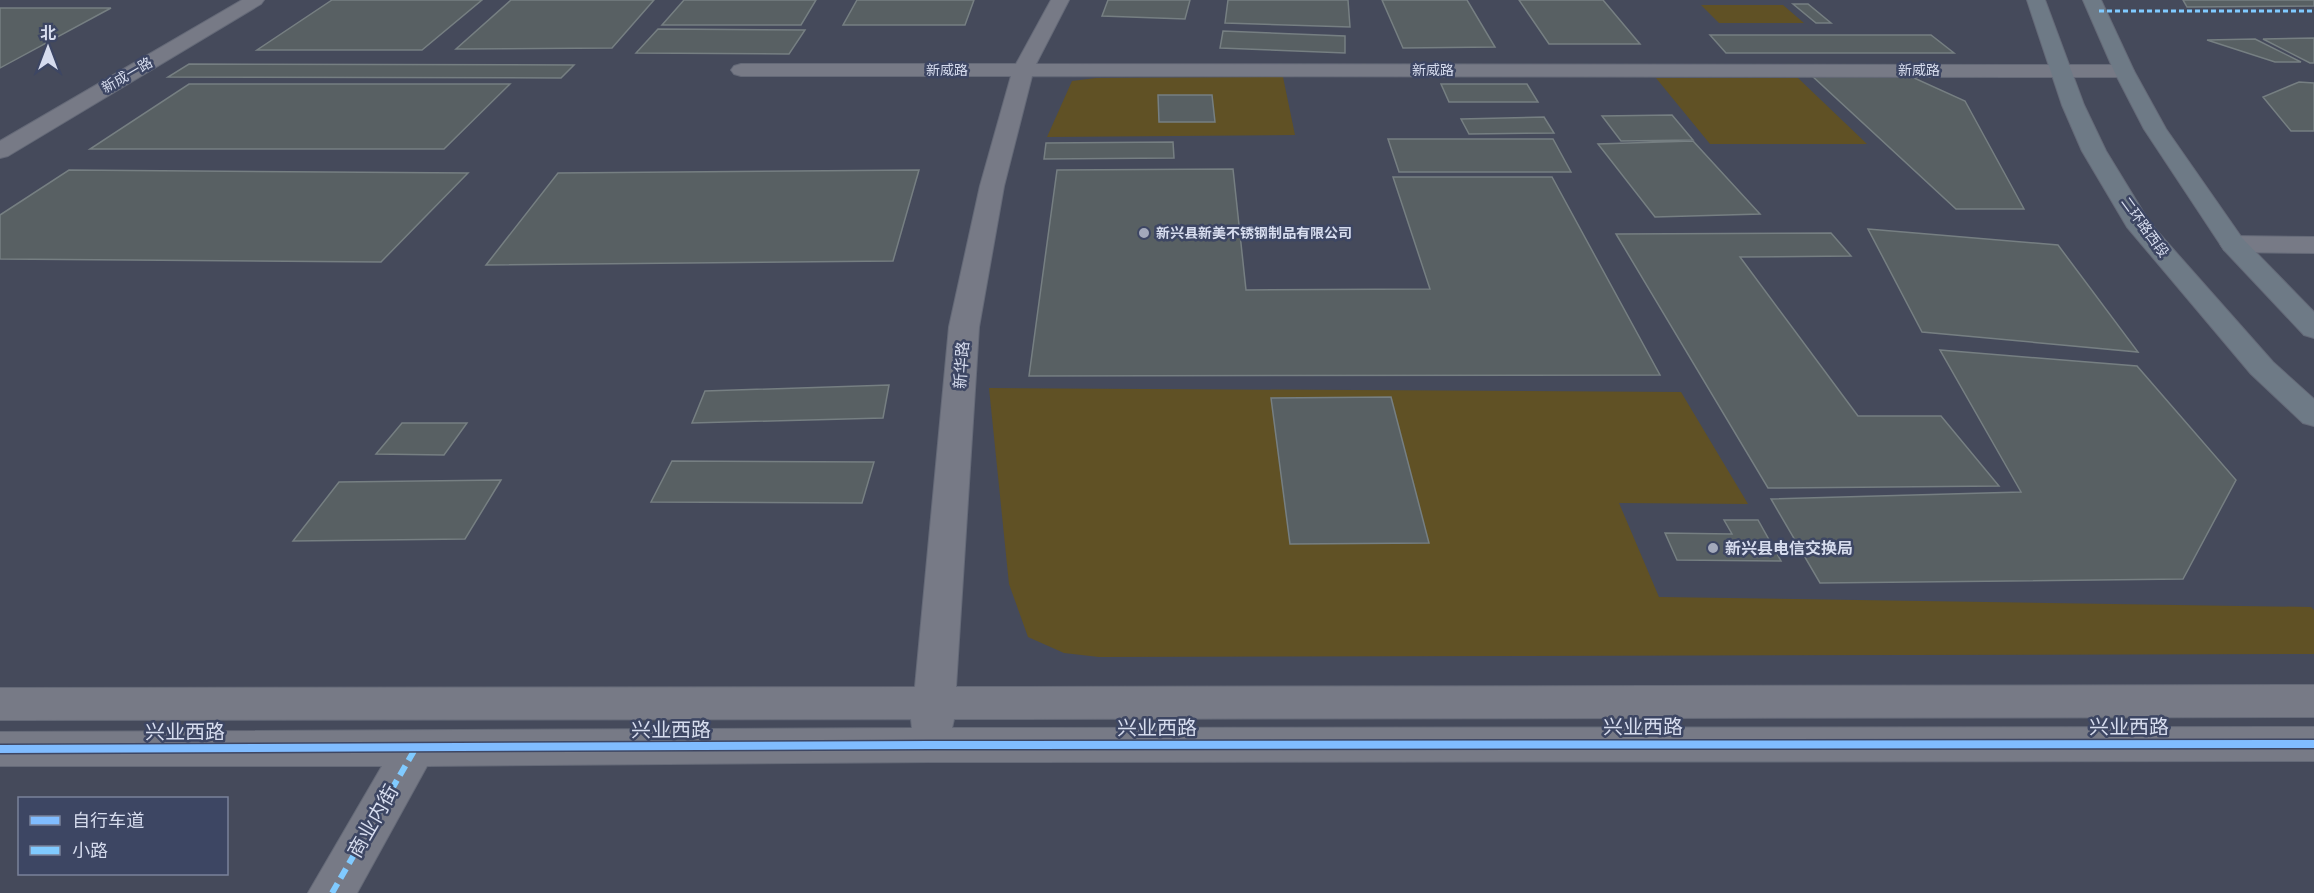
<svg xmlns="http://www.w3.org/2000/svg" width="2314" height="893" viewBox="0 0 2314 893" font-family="'Exo 2','Noto Sans SC',sans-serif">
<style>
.green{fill:#605125}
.building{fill:#586063;stroke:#767f82;stroke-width:1.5}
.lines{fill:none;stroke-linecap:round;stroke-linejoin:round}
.minor-casing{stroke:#656a78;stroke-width:2}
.major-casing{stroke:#656a78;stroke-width:2}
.minor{fill:#777a86;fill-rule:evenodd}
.major{fill:#6e7a86;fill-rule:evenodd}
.quiet-far1{stroke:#80caff;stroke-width:3;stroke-dasharray:5 3;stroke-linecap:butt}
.quiet{stroke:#80caff;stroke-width:6;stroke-dasharray:11 6;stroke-linecap:butt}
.cycleway-casing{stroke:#3d4663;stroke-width:11}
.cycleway{stroke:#80bcff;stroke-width:8}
.poi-dot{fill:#a3a9bb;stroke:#3d4663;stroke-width:2}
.labels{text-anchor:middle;stroke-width:5;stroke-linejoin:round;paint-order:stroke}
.far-street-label{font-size:14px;fill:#d6dcee;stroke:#3d4663}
.far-poi-label{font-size:14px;font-weight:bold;fill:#d6dcee;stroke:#3d4663;text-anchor:start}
.street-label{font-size:16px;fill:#d6dcee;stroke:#3d4663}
.poi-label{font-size:16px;font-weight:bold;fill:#d6dcee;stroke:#3d4663;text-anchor:start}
.near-street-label{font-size:20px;fill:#d6dcee;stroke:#3d4663}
</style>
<rect width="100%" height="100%" fill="#454a5b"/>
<path class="green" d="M1701,5H1783L1804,23H1719Z
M1283,77L1295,135L1047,137L1072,81L1096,78Z
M1656,78H1798L1867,144H1710Z
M989,388L1681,392L1748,504L1619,503L1659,597L2311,607L2314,610V654L1099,657L1064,653L1028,637L1009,584Z"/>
<path class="building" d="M332,0H482L422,50H257Z
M511,0H654L612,48L456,49Z
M684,0H816L801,25H662Z
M857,0H974L965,25H843Z
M1108,0H1190L1185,19L1102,16Z
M1228,0H1348L1350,27L1225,23Z
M1382,0H1467L1495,47L1403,48Z
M1519,0H1603L1640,44H1549Z
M2183,0H2314V6L2187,7Z
M1793,4H1808L1831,23H1816Z
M0,8H111L0,68Z
M658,29L805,30L789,54L636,53Z
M1223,31L1345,36V53L1220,48Z
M1710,35H1931L1954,53H1726Z
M2314,38V63H2310L2263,39Z
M2255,39L2301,62H2275L2207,40Z
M189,64L574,65L561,78L168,77Z
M1810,74L1912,77L1965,101L2024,209H1956Z
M2299,82L2314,83V131H2291L2263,97Z
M189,84H510L444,149H90Z
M1441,84H1527L1538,102H1449Z
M1158,95H1212L1215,122H1159Z
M1672,115L1693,140L1621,141L1602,116Z
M1544,117L1554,133L1469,134L1461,119Z
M1388,139H1553L1571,172H1399Z
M1693,141L1760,214L1655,217L1598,144Z
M1173,142L1174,158L1044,159L1046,143Z
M1233,169L1246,290L1430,289L1393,177H1552L1660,375L1029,376L1057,170Z
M69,170L468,173L381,262L0,259V215Z
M919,170L893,261L486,265L558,173Z
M1868,229L2058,245L2138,352L1922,332Z
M1831,233L1851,256L1740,257L1858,416H1941L1999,486L1768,488L1616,234Z
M1940,350L2137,366L2236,480L2183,579L1820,583L1771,499L2021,492Z
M889,385L883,418L692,423L705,391Z
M1391,397L1429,543L1290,544L1271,398Z
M402,423H467L444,455L376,454Z
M672,461L874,462L862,503L651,502Z
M501,480L465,539L293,541L339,482Z
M1724,520H1758L1781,561L1677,560L1665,533L1732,534Z"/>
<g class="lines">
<defs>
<path id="minor" d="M242,0H264L261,4L8,156L0,158V141Z
M1051,0H1069L1036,64L2124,65L2131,67L2134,71L2131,75L2124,77L1032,76L1004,186L979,327L956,687L2314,685V717L954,719L952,728L2314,727V761L930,762L427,766L357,893H308L382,766H0V732L912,728L911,719L0,720V688L915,687L949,327L980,186L1011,76H741L734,74L731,70L734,66L741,64H1016Z
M2233,236L2314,237V253L2233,252L2224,250L2220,244L2224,238Z"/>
<path id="major" d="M2027,0H2045L2084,105L2106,151L2150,223L2273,362L2314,399V426L2303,423L2251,374L2127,227L2082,151L2062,105Z
M2083,0H2101L2134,71L2166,129L2242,238L2314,312V338L2304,335L2224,250L2144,129L2114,71Z"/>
</defs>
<use href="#minor" class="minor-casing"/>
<use href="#major" class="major-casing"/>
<use href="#minor" class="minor"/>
<use href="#major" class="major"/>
<path class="quiet-far1" d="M2099,11H2314"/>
<path class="quiet" d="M332,893L415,749"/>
<defs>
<path id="cycleway" d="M0,749L930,745L2314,744"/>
</defs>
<use href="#cycleway" class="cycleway-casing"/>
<use href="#cycleway" class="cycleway"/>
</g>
<g class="poi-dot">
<circle cx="1144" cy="233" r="6"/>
<circle cx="1713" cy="548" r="6"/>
</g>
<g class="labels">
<g class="far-street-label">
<text x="947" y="75">新威路</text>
<text x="1433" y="75">新威路</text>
<text x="1919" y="75">新威路</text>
<text transform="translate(127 75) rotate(-30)" y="5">新成一路</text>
<text transform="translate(2145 227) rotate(54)" y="5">二环路西段</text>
</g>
<g class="far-poi-label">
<text x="1156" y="238">新兴县新美不锈钢制品有限公司</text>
</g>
<g class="street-label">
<text transform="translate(961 365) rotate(-86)" y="6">新华路</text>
</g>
<g class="poi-label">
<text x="1725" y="554">新兴县电信交换局</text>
</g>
<g class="near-street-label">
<text x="1643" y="734">兴业西路</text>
<text x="2129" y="734">兴业西路</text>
<text x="1157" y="735">兴业西路</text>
<text x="671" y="737">兴业西路</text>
<text x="185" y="739">兴业西路</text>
<text transform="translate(373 821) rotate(-60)" y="7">商业内街</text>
</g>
</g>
<rect x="18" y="797" width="210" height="78" fill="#3d4663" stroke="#7a829b" stroke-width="1.5"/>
<rect x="30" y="816" width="30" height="9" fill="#80bcff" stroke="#7a829b" stroke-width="1.5"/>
<text x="72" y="827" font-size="18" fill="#d6dcee">自行车道</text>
<rect x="30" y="846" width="30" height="9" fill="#80caff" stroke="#7a829b" stroke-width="1.5"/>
<text x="72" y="857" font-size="18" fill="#d6dcee">小路</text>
<g transform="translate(48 48)" stroke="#3d4663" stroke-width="4.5" paint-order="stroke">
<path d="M0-4.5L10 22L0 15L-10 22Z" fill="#d6dcee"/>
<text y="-9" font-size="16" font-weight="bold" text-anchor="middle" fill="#d6dcee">北</text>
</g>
</svg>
